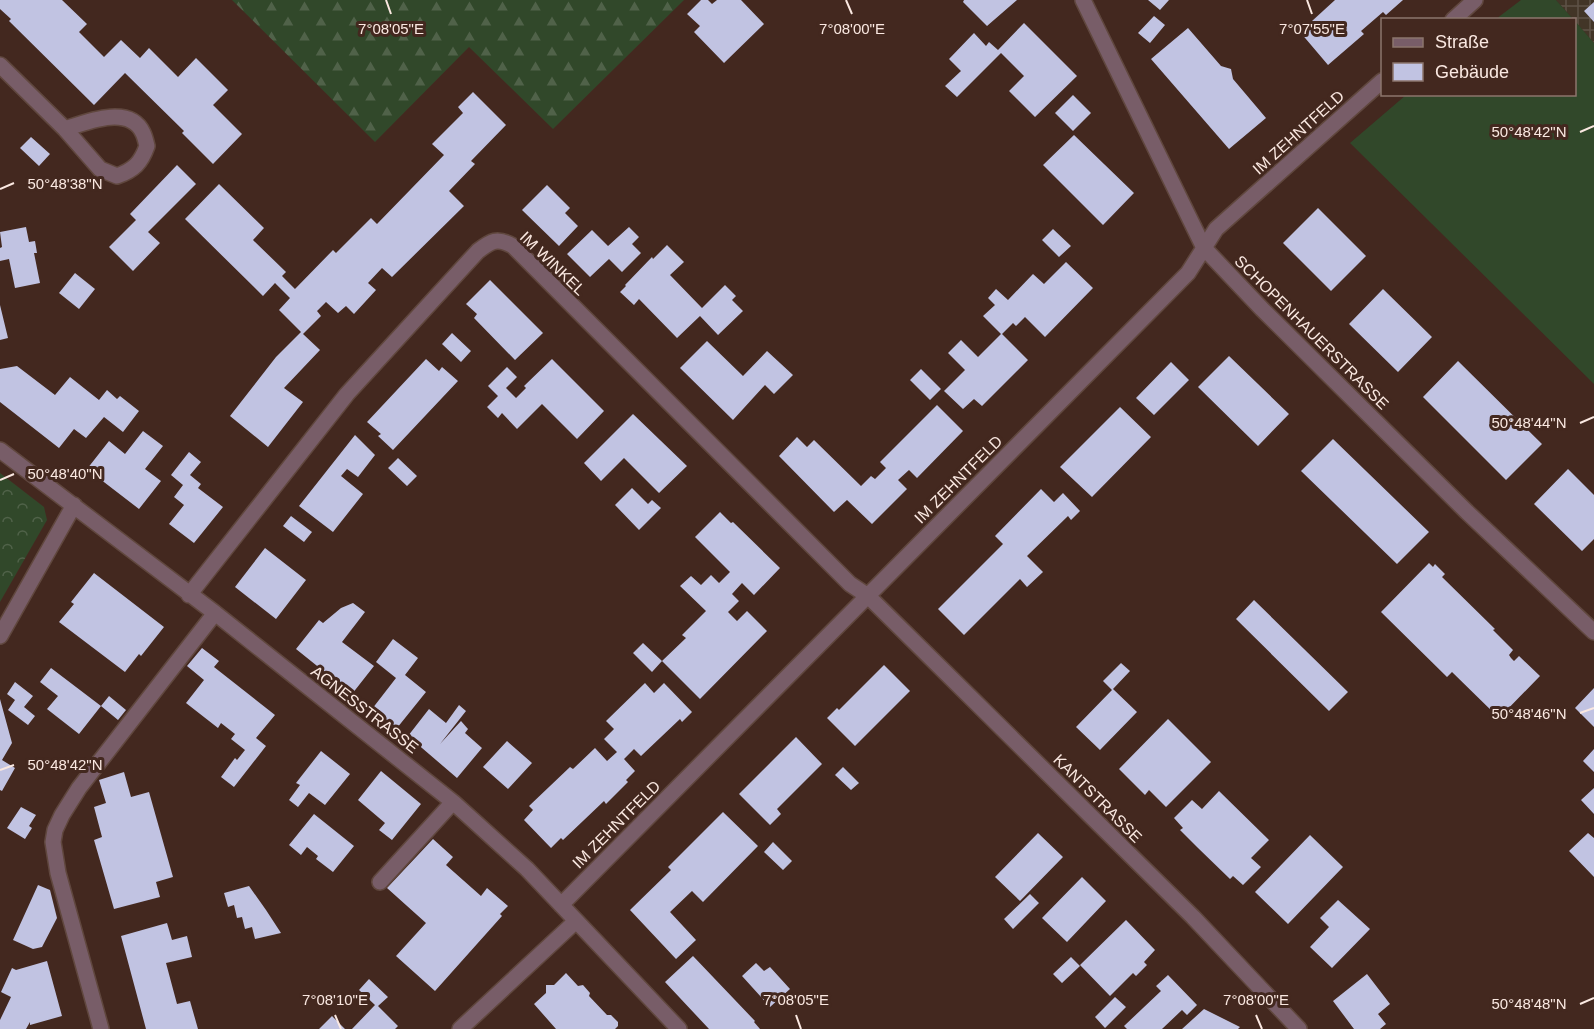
<svg xmlns="http://www.w3.org/2000/svg" width="1594" height="1029" viewBox="0 0 1594 1029" font-family="Helvetica,sans-serif">
<style>
.industrial{fill:url(#industrial-grid)}
.grass{fill:#31482a}
.forest{fill:url(#forest-firs)}
.park{fill:url(#park-crowns)}
.building{fill:#c1c3e2}
.lines{fill:none;stroke-linecap:round;stroke-linejoin:round}
.minor-casing{stroke:#60473e;stroke-width:18}
.minor{stroke:#785d68;stroke-width:15}
.ticks{fill:none;stroke:#fae8e1;stroke-width:2}
.labels{text-anchor:middle;stroke-width:6;stroke-linejoin:round;paint-order:stroke}
.street-label{font-size:16px;fill:#fae8e1;stroke:#43281f}
.ticks-label{font-size:15px;text-anchor:middle;fill:#fae8e1;stroke:#43281f;stroke-width:6;stroke-linejoin:round;paint-order:stroke}
</style>
<defs>
<pattern id="industrial-grid" width="8" height="8" patternUnits="userSpaceOnUse" patternTransform="scale(1.5)"><rect width="8" height="8" fill="#423527"/><path d="M0 4h8M4 0v8" fill="none" stroke="#5e5246"/></pattern>
<pattern id="forest-firs" width="22" height="20" patternUnits="userSpaceOnUse" patternTransform="scale(1.5)"><rect width="22" height="20" fill="#31482a"/><path d="M5 1l3.5 6h-7zM16 11l3.5 6h-7z" fill="#506249"/></pattern>
<pattern id="park-crowns" width="20" height="18" patternUnits="userSpaceOnUse" patternTransform="scale(1.5)"><rect width="20" height="18" fill="#31482a"/><path d="M2 6a3 3 0 1 1 6 0M12 15a3 3 0 1 1 6 0" fill="none" stroke="#506249"/></pattern>
</defs>
<rect width="100%" height="100%" fill="#43281f"/>
<path class="industrial" d="M1556,0H1594V43L1574,20Z"/>
<path class="grass" d="M1521,0H1556L1573,19H1496Z
M1575,21L1594,43V384L1350,143L1406,95L1574,94Z"/>
<path class="forest" d="M232,0H684L553,129L469,47L375,142Z"/>
<path class="park" d="M0,473L44,507L47,520L0,602Z"/>
<path class="building" d="M0,0H62L87,24L79,32L104,57L121,40L140,58L149,48L178,77L196,58L228,90L213,105L242,134L213,164L182,133L184,131L125,73L94,105L9,21L11,19L0,9Z
M701,0H708L712,4L717,0H741L764,24L724,63L694,32L700,26L687,14Z
M964,0H1017L987,26L963,2Z
M1148,0H1169L1160,10Z
M1335,0H1403L1386,15L1383,12L1361,31L1364,34L1328,65L1300,32Z
M1594,2V22L1584,11Z
M1154,16L1165,25L1150,43L1138,33Z
M1024,23L1077,76L1035,117L1009,91L1024,76L1001,53L957,97L945,86L961,71L949,59L974,33L986,46L989,42L998,50Z
M1188,28L1221,66L1231,69L1233,79L1266,118L1229,149L1151,59Z
M473,92L506,125L471,161L475,164L449,191L464,206L392,277L382,268L368,283L376,290L354,314L346,306L338,313L326,302L317,311L321,316L303,334L320,350L284,388L303,402L268,447L230,416L276,357L301,332L279,310L290,298L275,283L263,296L185,219L219,184L264,228L253,240L286,272L282,276L295,289L333,250L336,253L371,218L377,224L444,155L432,144L463,113L458,107Z
M1073,95L1091,113L1073,131L1055,113Z
M1074,135L1134,193L1103,225L1043,165Z
M31,137L50,154L39,166L20,148Z
M177,165L196,184L148,232L160,243L133,271L109,247L136,220L130,214Z
M547,185L570,208L565,213L578,226L559,246L522,210Z
M1318,208L1366,256L1331,291L1283,243Z
M26,227L29,242L35,241L37,253H34L40,283L15,288L9,259L0,261V248L2,247L0,232Z
M629,227L639,237L632,244L641,253L622,272L609,259L590,277L567,254L592,230L608,246Z
M1053,229L1071,246L1059,257L1042,240Z
M667,245L684,262L670,275L702,308L725,285L736,296L732,300L743,311L718,335L700,316L677,338L639,299L634,305L620,292L626,286L625,285L652,257L653,259Z
M1066,262L1093,288L1045,337L1025,317L1016,326L1013,323L1002,334L1028,360L982,406L974,399L963,409L944,391L965,370L948,353L961,340L978,357L1001,334L983,316L995,305L988,298L996,289L1008,300L1033,274L1044,284Z
M75,273L95,289L79,309L59,293Z
M490,280L543,333L515,360L474,318L477,314L466,304Z
M1383,289L1432,337L1398,372L1349,324Z
M0,305L8,338L0,340Z
M452,333L471,351L461,362L442,344Z
M707,341L743,376L767,351L793,375L774,394L765,385L733,420L680,368Z
M1229,356L1289,414L1258,446L1198,387Z
M426,359L439,371L442,367L458,381L393,450L378,436L381,434L367,422Z
M552,359L604,411L577,439L542,404L517,429L502,413L498,418L487,407L498,396L488,386L507,367L517,377L506,388L516,398L526,388L524,386Z
M1458,361L1542,444L1506,480L1423,397Z
M1171,362L1189,380L1154,415L1136,398Z
M17,366L55,395L70,377L99,400L107,390L117,399L120,396L139,411L123,432L104,417L86,438L74,429L59,448L0,402V369Z
M921,369L941,389L930,400L910,380Z
M937,405L963,431L917,478L909,470L898,480L907,489L872,524L847,500L834,512L779,456L797,437L807,447L814,440L861,486L871,476L875,479L886,468L880,462Z
M1120,407L1151,437L1092,497L1060,467Z
M633,414L687,466L659,493L624,458L601,481L584,463Z
M143,431L163,446L145,469L161,481L139,509L87,469L109,441L125,454Z
M355,435L375,455L358,477L347,469L341,476L363,494L333,532L299,506Z
M1333,439L1429,532L1397,564L1301,471Z
M189,452L201,462L190,475L201,484L198,488L223,507L194,543L169,524L184,505L174,497L183,485L171,475Z
M398,458L417,476L407,486L388,468Z
M1568,469L1594,495V539L1582,551L1534,504Z
M632,488L648,504L652,500L661,508L639,530L615,505Z
M1041,489L1054,502L1063,493L1080,511L1071,520L1068,516L1027,556L1043,572L1027,587L1020,579L964,635L938,609L1003,544L995,536Z
M720,512L731,523L733,522L780,568L754,595L742,583L732,594L739,601L728,612L737,621L747,611L767,631L700,699L662,661L686,638L682,635L706,611L680,586L691,576L701,585L711,575L719,583L730,572L695,537Z
M291,516L312,532L304,542L283,526Z
M265,548L306,580L276,619L235,587Z
M1429,563L1433,567L1435,564L1445,574L1442,577L1495,629L1493,630L1513,650L1509,655L1511,658L1514,661L1519,656L1540,676L1499,718L1452,672L1447,677L1381,612Z
M94,573L164,627L141,656L139,654L125,672L59,622L74,604L71,602Z
M1254,600L1348,692L1329,711L1236,619Z
M353,603L365,612L342,642L374,666L352,694L296,649L319,620L323,623L341,608Z
M393,639L418,658L405,675L426,692L397,728L372,709L396,678L376,662Z
M643,643L662,661L652,672L633,653Z
M202,648L219,661L214,667L275,715L256,738L266,746L234,787L221,777L235,758L237,760L245,750L231,739L235,734L221,723L218,728L186,703L204,680L187,666Z
M1121,663L1130,671L1113,689L1137,712L1100,750L1076,727L1112,690L1103,681Z
M884,665L910,691L855,746L827,718L837,708L839,710Z
M51,668L101,706L109,696L126,710L118,720L101,706L79,734L47,709L58,696L40,682Z
M15,682L33,696L24,707L35,716L28,725L8,710L15,700L7,694Z
M645,683L654,693L664,683L692,712L682,722L680,719L641,756L634,749L624,759L635,771L626,780L628,782L606,804L604,801L563,840L561,838L551,848L524,820L533,810L529,806L570,767L573,769L595,748L607,761L617,752L604,739L614,729L606,721Z
M1594,688V727L1575,708Z
M0,699L12,743L2,760L15,768L2,791L0,790Z
M459,705L466,711L440,744L461,721L468,729L465,733L482,748L457,778L408,736L429,709L446,723Z
M1168,719L1211,762L1166,807L1149,790L1145,795L1119,769Z
M796,737L822,764L777,809L781,814L770,825L739,794Z
M507,741L532,763L508,789L483,767Z
M1594,749V772L1583,761Z
M321,751L350,774L325,805L309,793L298,807L289,800L300,785L296,783Z
M843,767L859,783L851,790L835,775Z
M381,771L421,804L392,840L379,830L385,823L358,800Z
M124,772L131,797L149,792L173,877L156,882L160,897L114,909L94,840L102,837L94,807L106,803L99,780Z
M1594,788V814L1581,800Z
M1219,791L1269,840L1251,858L1261,867L1243,885L1233,876L1230,879L1197,847L1180,830L1183,828L1174,818L1192,800L1202,809Z
M21,807L36,815L29,826L32,828L25,839L7,828Z
M723,812L758,846L703,902L692,891L670,912L696,940L676,959L630,910L671,870L668,867Z
M314,814L354,846L333,872L316,859L318,856L307,847L301,855L289,845Z
M1038,833L1063,857L1020,901L995,877Z
M1588,833L1594,838V877L1569,851Z
M1310,835L1343,867L1288,924L1255,892Z
M433,839L453,857L446,865L481,896L487,888L508,906L500,914L502,916L435,991L396,956L426,923L387,888Z
M773,842L792,861L783,870L764,852Z
M1082,877L1106,901L1067,942L1042,918Z
M38,885L50,890L57,918L42,947L33,949L13,940Z
M249,886L266,910L281,933L255,939L252,927L245,929L242,917L237,918L234,905L228,907L224,893Z
M1030,894L1039,903L1013,929L1004,919Z
M1338,900L1370,929L1332,968L1310,947L1329,927L1320,918Z
M1126,920L1155,950L1144,962L1147,965L1136,976L1133,973L1110,996L1080,965Z
M167,923L172,940L187,936L192,957L166,963L177,1004L190,1001L198,1029H146L121,936Z
M693,956L755,1021L754,1022L760,1029H709L665,982Z
M1071,957L1080,966L1062,983L1053,974Z
M47,961L62,1016L30,1025V1022L26,1029H0V1020L11,997L1,992L12,968L16,970Z
M756,963L764,971L770,967L790,989L770,1007L742,976Z
M566,973L578,986L583,985L590,993L589,996L607,1015H611L618,1022V1026L615,1029H556L534,1004L546,993V985H554Z
M1367,974L1390,1004L1378,1014L1386,1024L1380,1029H1354L1333,1001Z
M1168,975L1197,1005L1187,1015L1182,1010L1162,1029H1127L1124,1026L1161,991L1156,986Z
M369,979L388,997L378,1006L398,1026L395,1029H352L375,1005L359,990Z
M1115,997L1126,1007L1105,1028L1095,1017Z
M1204,1009L1240,1027L1238,1029H1182Z
M332,1016L345,1029H319Z"/>
<g class="lines">
<defs>
<path id="minor" d="M1083,0L1204,248L1262,309L1467,512L1594,632
M1453,20L1475,0
M0,65L65,129L100,169L117,176C134,170 141,163 147,146C146,142 145,137 143,133C130,104 86,122 65,129
M0,450L215,613L453,802L527,869L679,1029
M189,595L347,394L478,251C491,241 497,237 513,246L850,584L868,596L1193,917L1299,1029
M0,636L74,505
M380,882L453,802
M561,905L1188,273L1216,229L1382,81
M101,1029L58,873L53,842L55,830L62,815L79,788L215,613
M460,1029L576,921"/>
</defs>
<use href="#minor" class="minor-casing"/>
<use href="#minor" class="minor"/>
</g>
<path class="ticks" d="M386,0L391,14M846,0L852,14M1307,0L1312,14M1580,132L1594,126M0,189L14,183M1580,423L1594,417M0,480L14,474M1580,713L1594,708M0,770L14,765M1580,1004L1594,998M335,1015L341,1029M796,1015L801,1029M1256,1015L1262,1029"/>
<g class="labels">
<g class="street-label">
<text transform="translate(1298 132) rotate(-42)" y="6">IM ZEHNTFELD</text>
<text transform="translate(553 263) rotate(44)" y="6">IM WINKEL</text>
<text transform="translate(1312 332) rotate(45)" y="6">SCHOPENHAUERSTRASSE</text>
<text transform="translate(958 479) rotate(-45)" y="6">IM ZEHNTFELD</text>
<text transform="translate(365 709) rotate(38)" y="6">AGNESSTRASSE</text>
<text transform="translate(1098 798) rotate(45)" y="6">KANTSTRASSE</text>
<text transform="translate(616 824) rotate(-45)" y="6">IM ZEHNTFELD</text>
</g>
</g>
<g class="ticks-label">
<text x="391" y="34">7°08'05"E</text>
<text x="852" y="34">7°08'00"E</text>
<text x="1312" y="34">7°07'55"E</text>
<text x="1529" y="137">50°48'42"N</text>
<text x="65" y="189">50°48'38"N</text>
<text x="1529" y="428">50°48'44"N</text>
<text x="65" y="479">50°48'40"N</text>
<text x="1529" y="719">50°48'46"N</text>
<text x="65" y="770">50°48'42"N</text>
<text x="335" y="1005">7°08'10"E</text>
<text x="796" y="1005">7°08'05"E</text>
<text x="1256" y="1005">7°08'00"E</text>
<text x="1529" y="1009">50°48'48"N</text>
</g>
<rect x="1381" y="18" width="195" height="78" fill="#43281f" stroke="#8c756d" stroke-width="1.5"/>
<rect x="1393" y="38" width="30" height="9" fill="#785d68" stroke="#8c756d" stroke-width="1.5"/>
<text x="1435" y="48" font-size="18" fill="#fae8e1">Straße</text>
<rect x="1393" y="63" width="30" height="18" fill="#c1c3e2" stroke="#8c756d" stroke-width="1.5"/>
<text x="1435" y="78" font-size="18" fill="#fae8e1">Gebäude</text>
</svg>
